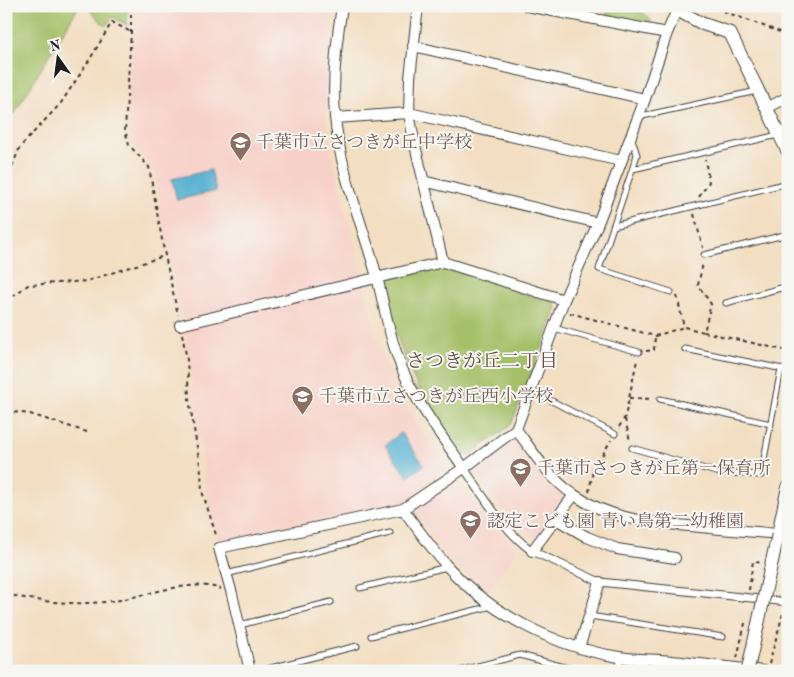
<svg xmlns="http://www.w3.org/2000/svg" width="794" height="677" viewBox="0 0 794 677" font-family="'Old Standard TT','Noto Serif JP',serif">
<style>
.built{fill:#f7d1c7}
.green{fill:#a4c067;stroke:#606e42}
.water{fill:#51aecf;stroke:#366576}
.lines{fill:none;stroke-linecap:round;stroke-linejoin:round}
.service-casing{stroke:#3c3935;stroke-width:7}
.pedestrian-casing{stroke:#3c3935;stroke-width:9}
.minor-casing{stroke:#3c3935;stroke-width:12}
.tertiary-casing{stroke:#3c3935;stroke-width:14}
.path{stroke:#3c3935;stroke-width:2;stroke-dasharray:4 4;stroke-linecap:butt}
.service{stroke:#fff;stroke-width:5}
.pedestrian{stroke:#fff;stroke-width:7}
.minor{stroke:#fff;stroke-width:10}
.tertiary{stroke:#fff;stroke-width:12}
.tertiary-bridge-casing{stroke:#3c3935;stroke-width:14;stroke-linecap:butt}
.tertiary-bridge{stroke:#fff;stroke-width:12}
.labels{text-anchor:middle;stroke-width:4;stroke-linejoin:round;paint-order:stroke}
.education-label{font-size:18px;fill:#785e54;stroke:#f6f6f2;text-anchor:start}
.neighbourhood-label{font-size:19px;fill:#644a40;stroke:#f6f6f2}
</style>
<rect width="100%" height="100%" fill="#f6f6f2"/>
<filter id="ink" filterUnits="userSpaceOnUse"><feTurbulence type="fractalNoise" baseFrequency=".02" numOctaves="2"/><feDisplacementMap in="SourceGraphic" scale="10" xChannelSelector="R" yChannelSelector="G"/><feConvolveMatrix kernelMatrix="1 2 1 2 8 2 1 2 1" color-interpolation-filters="sRGB"/></filter>
<filter id="wash" filterUnits="userSpaceOnUse"><feTurbulence type="fractalNoise" baseFrequency=".0096" numOctaves="4" result="noise"/><feDisplacementMap in="SourceGraphic" scale="20" xChannelSelector="R" yChannelSelector="G"/><feGaussianBlur stdDeviation="1.12" result="paint"/><feColorMatrix in="noise" values="0 0 0 0 0 0 0 0 0 0 0 0 0 0 0 0 0 1.4 0 .05"/><feComposite in="paint" operator="in"/></filter>
<g filter="url(#wash)">
<rect width="100%" height="100%" fill="#f3dec1"/>
<path class="built" d="M134,6H334L326,64V117L332,155L362,274L360,278L185,320L182,318L160,219L159,192L152,167L131,142L127,130L129,88L135,30Z
M359,285L364,287L377,339L390,375L403,402L419,428L447,465L446,473L404,503L223,545L219,541L205,489L204,467L192,394L190,360L183,331L185,328Z
M512,439H517L551,482L565,494L567,500L539,537L534,538L501,508L474,472L475,466Z
M452,483L461,484L484,517L515,546L516,552L489,589L484,591L463,572L442,550L416,515L415,509Z"/>
<path class="green" d="M6,6H79L14,114L6,107Z
M86,6H127V25L113,17L105,26Z
M608,6H637L651,20V26L606,18Z
M441,266L555,303L557,308L511,425L468,456C456,453 452,443 445,432C410,382 397,341 382,283L385,279Z"/>
<path class="water" d="M211,170L216,191L177,200L172,179Z
M401,433L424,465L408,477L385,445Z"/>
</g>
<g filter="url(#ink)">
<g class="lines">
<defs>
<path id="service" d="M638,117L757,91
M632,139L637,155L599,269L671,292
M633,169L778,135
M613,226L788,183
M704,255L788,234
M726,303L788,286
M554,328L639,352
M685,349L788,370
M531,390L615,434
M660,399L771,424
M632,448L716,472L761,475L781,369
M226,574L390,533
M360,588L447,567
M590,616L723,637
M240,625L331,602
M371,636L492,606
M259,671L357,646
M459,671L520,655L579,671
M619,671L620,657"/>
<path id="pedestrian" d="M464,468C484,497 503,530 532,551L600,582L788,602"/>
<path id="minor" d="M342,6C336,43 332,79 335,116C339,169 363,226 377,277C386,314 392,351 410,386C425,415 445,441 464,468
M418,6L410,78L409,113L414,141L443,262
M527,6L667,33
M413,46L645,99
M767,108L788,97
M335,118L409,113L621,161
M423,181L598,223
M180,325L443,262L564,300
M516,429C533,452 549,478 573,494C611,521 656,523 700,527C730,530 759,532 788,535
M403,509C417,528 431,548 447,566C490,614 556,647 619,657C636,660 655,659 672,661C702,664 733,668 763,671
M556,519L587,537L617,549L675,558
M532,551L574,495
M579,648L600,582
M250,671L232,594L219,548L403,509L464,468L516,429L564,300L598,223L645,99L667,33L677,10L673,6"/>
<path id="tertiary" d="M677,10L703,24L730,33L788,152
M778,534L788,487"/>
</defs>
<use href="#service" class="service-casing"/>
<use href="#pedestrian" class="pedestrian-casing"/>
<use href="#minor" class="minor-casing"/>
<use href="#tertiary" class="tertiary-casing"/>
<path class="path" d="M131,6V32L125,130L129,145L149,167L164,251L178,315
M709,6L788,35
M6,181L20,147L61,103L90,59L112,22L131,32
M699,197L709,182L705,159
M694,214L703,248
M677,296L684,327L704,332L711,304L698,285L703,263
M6,301L28,285L87,281L164,256
M570,313L655,336L684,327
M704,332L788,351
M182,334L187,360L189,399L201,471L202,491L217,538
M646,351L654,350L655,336
M629,398L653,399
M6,411L30,414L90,433
M625,419L630,441
M619,427L625,417L637,360
M589,492L593,471L611,440
M749,590L753,561L761,563
M6,594C39,602 71,605 105,602C140,599 188,577 221,589
M737,658L746,619
M769,664L784,610"/>
<use href="#service" class="service"/>
<use href="#pedestrian" class="pedestrian"/>
<use href="#minor" class="minor"/>
<use href="#tertiary" class="tertiary"/>
<defs>
<path id="tertiary-bridge" d="M748,669L778,534"/>
</defs>
<use href="#tertiary-bridge" class="tertiary-bridge-casing"/>
<use href="#tertiary-bridge" class="tertiary-bridge"/>
</g>
</g>
<defs>
<symbol id="school-pin" viewBox="-11 -11 22 30"><path d="M0 17L-7.5 6A9.5 9.5 0 1 1 7.5 6Z" fill="#8d6e63" stroke="#f6f6f2"/><path d="M0-5L7-2L0 1L-7-2ZM-4 1L0 2.5L4 1V4Q0 6-4 4Z" fill="#fff"/></symbol>
</defs>
<g fill-rule="evenodd">
<use href="#school-pin" x="228" y="130" width="25" height="34"/>
<use href="#school-pin" x="290" y="384" width="25" height="34"/>
<use href="#school-pin" x="508" y="456" width="25" height="34"/>
<use href="#school-pin" x="458" y="508" width="25" height="34"/>
</g>
<g class="labels">
<g class="education-label">
<text x="256" y="148">千葉市立さつきが丘中学校</text>
<text x="319" y="402">千葉市立さつきが丘西小学校</text>
<text x="537" y="474">千葉市さつきが丘第一保育所</text>
<text x="487" y="527">認定こども園 青い鳥第二幼稚園</text>
</g>
<g class="neighbourhood-label">
<text x="482" y="367">さつきが丘二丁目</text>
</g>
</g>
<rect width="794" height="677" fill="none" stroke="#f6f6f2" stroke-width="25"/>
<g transform="translate(58 58) rotate(346)" stroke="#f6f6f2" stroke-width="4" paint-order="stroke">
<path d="M0-4L9 19L0 12L-9 19Z" fill="#1c1c1c"/>
<text y="-8" font-size="14" font-weight="bold" text-anchor="middle" fill="#1c1c1c">N</text>
</g>
</svg>
